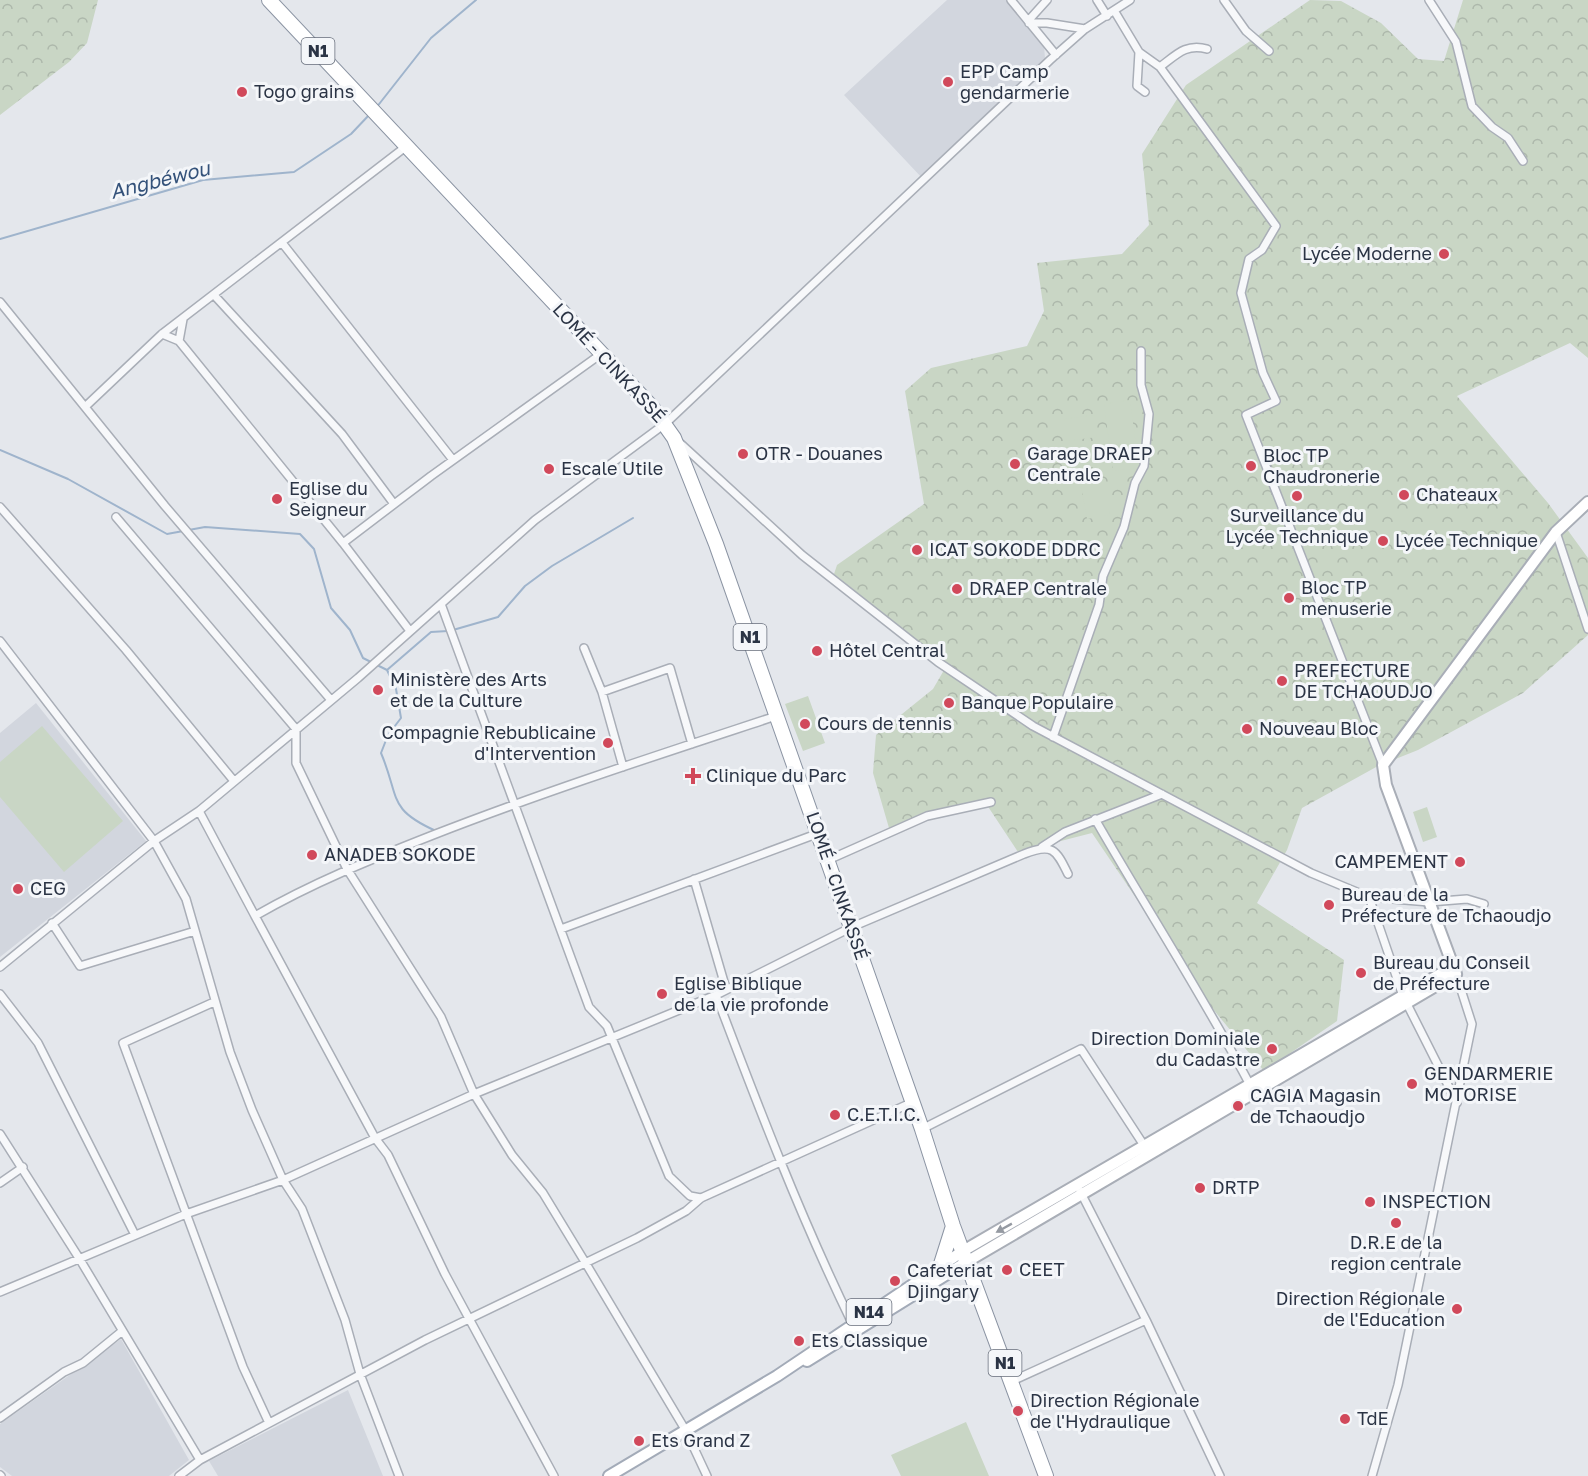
<svg xmlns="http://www.w3.org/2000/svg" width="1588" height="1476" viewBox="0 0 1588 1476" font-family="'Golos Text',sans-serif">
<style>
.built{fill:#d2d6de}
.forest{fill:url(#forest-crowns)}
.pitch{fill:#c9d6c5}
.lines{fill:none;stroke-linecap:round;stroke-linejoin:round}
.stream{stroke:#9fb4cc;stroke-width:2}
.street-casing{stroke:#a9aeb7;stroke-width:10}
.secondary-casing{stroke:#a9aeb7;stroke-width:14}
.primary-casing{stroke:#a3abb8;stroke-width:14}
.highway-casing{stroke:#8b94a3;stroke-width:16}
.street{stroke:#f7f8fa;stroke-width:7}
.secondary{stroke:#fff;stroke-width:10}
.primary{stroke:#fff;stroke-width:10}
.highway{stroke:#fff;stroke-width:14}
.oneway{fill:#959aa2}
.poi-dot{fill:#d1495b;stroke:#f4f6f9;stroke-width:2}
.labels{text-anchor:middle;stroke-width:6;stroke-linejoin:round;paint-order:stroke}
.shield{fill:#f4f6f9;stroke:#676e7b;stroke-width:1.5}
.shield-label{font-size:16px;font-weight:bold;fill:#2b3445}
.poi-label{font-size:18px;fill:#2b3445;stroke:#f4f6f9;text-anchor:start}
.street-label{font-size:18px;fill:#2b3445;stroke:#f4f6f9}
.water-label{font-size:20px;font-style:italic;fill:#34527a;stroke:#f4f6f9}
</style>
<defs>
<pattern id="forest-crowns" width="20" height="18" patternUnits="userSpaceOnUse" patternTransform="scale(1.5)"><rect width="20" height="18" fill="#c9d6c5"/><path d="M2 6a3 3 0 1 1 6 0M12 15a3 3 0 1 1 6 0" fill="none" stroke="#adb8ab"/></pattern>
</defs>
<rect width="100%" height="100%" fill="#e4e7ec"/>
<path class="built" d="M947,0H1006L1044,45L1045,59L923,179L844,95Z
M36,703L146,841L0,957V733Z
M121,1339L189,1460L169,1476H12L0,1467V1424Z
M348,1390L383,1476H218L209,1461Z"/>
<path class="forest" d="M0,0H98L87,43L69,62L0,115Z
M1310,0L1341,1L1381,23L1418,59L1444,61L1463,0H1588V358L1570,343L1457,396L1548,503L1588,558V635L1523,693L1418,750L1378,766L1302,808L1287,850L1257,903L1344,960L1337,1021L1264,1071L1203,997L1092,833L1018,852L983,799L889,828L873,773L876,735L933,689L947,665L834,574L837,565L924,504L905,391L931,368L1027,346L1044,311L1037,263L1122,254L1149,225L1142,154L1186,85Z"/>
<path class="pitch" d="M1130,400L1139,468L1113,471L1104,404Z
M1094,415L1097,437L1067,441L1064,419Z
M1101,450L1103,465L1076,470L1074,454Z
M1101,470L1110,515L1087,519L1079,474Z
M808,696L825,743L803,751L785,704Z
M42,726L123,821L64,872L0,797V762Z
M1427,807L1437,837L1423,842L1413,812Z
M966,1422L989,1476H901L891,1455Z"/>
<g class="lines">
<path class="stream" d="M376,108L431,38L476,0
M0,239L203,180L294,172L351,134L370,114
M0,450L68,479L167,534L205,527L300,534L314,549L331,608L350,630L363,658L387,670L431,632L448,631
M453,630L498,617L525,586L552,566L633,518
M387,670L396,689L401,718L388,735L381,753C400,798 387,809 436,831"/>
<defs>
<path id="street" d="M1011,0L1056,55
M1097,0L1107,16
M1224,0L1246,31L1269,51
M1429,0L1456,42L1472,106L1492,127L1508,138L1523,161
M1115,12L1139,52L1160,67L1276,226L1262,250L1249,259L1241,293L1263,373L1276,401L1246,415L1383,765
M1028,21L1047,0
M1029,23H1047L1085,29
M1139,52L1137,86L1145,92
M1160,67C1176,55 1186,43 1207,49
M283,244L453,460
M214,295L342,434L394,504
M0,302L165,506L331,700
M183,319L179,341L343,543L410,631
M162,334L179,341
M86,406L162,334L408,145
M681,444L802,555L938,662L1033,726L1311,873L1369,897L1403,996L1457,1103
M0,507L126,650L234,781
M116,517L296,729V763L347,869L441,1017L474,1094L512,1155L543,1193L585,1262L686,1431L707,1476
M1556,532L1588,629
M343,543L431,476L601,354
M441,604L589,1007L607,1026L669,1176L690,1196L701,1198
M0,641L154,841L186,899L230,1052L252,1110L283,1180L302,1209L345,1320L360,1374L399,1476
M584,648L602,692L623,767
M602,692L670,668L692,744
M1053,737L1099,605L1103,576L1124,527L1135,483L1144,466L1149,414L1141,385V351
M199,811L255,916C312,883 372,859 433,835C546,791 661,754 776,716
M1095,819C1146,908 1202,994 1250,1085
M1042,847L1065,832L1162,794
M828,860L927,816L991,802
M694,879L726,989
M1369,897L1429,902L1467,899L1484,904
M255,916L375,1138L388,1155L445,1274L554,1476
M52,923L80,966L195,931
M561,929L819,833
M0,967L154,841L199,811L358,678L535,520L666,423L1050,60L1085,29L1130,0
M0,994L38,1043L135,1235
M716,995C758,1106 800,1216 852,1323
M214,1002L123,1043L243,1367L269,1423
M922,1129L1081,1049L1145,1147
M0,1134L79,1258L200,1460
M0,1183L23,1167
M1080,1191L1146,1320
M0,1292L186,1214L283,1180L474,1094L716,995L852,927L1024,854C1052,843 1056,849 1068,874
M1012,1381L1146,1320L1220,1476
M0,1418L64,1372L83,1363L121,1332
M0,1475L1,1476
M179,1476L200,1460L425,1340L637,1238L686,1211L701,1198L913,1102
M1372,1476L1398,1385L1472,1024L1456,974"/>
<path id="secondary" d="M963,1251L1454,966
M968,1261L1456,974L1386,785L1383,765L1556,532L1588,502"/>
<path id="primary" d="M807,1361L968,1261
M609,1476L777,1376L963,1251"/>
<path id="highway" d="M269,0L652,407L674,438L716,544L922,1129L953,1226L1046,1476
M941,1264L953,1226"/>
</defs>
<use href="#street" class="street-casing"/>
<use href="#secondary" class="secondary-casing"/>
<use href="#primary" class="primary-casing"/>
<use href="#highway" class="highway-casing"/>
<use href="#street" class="street"/>
<use href="#secondary" class="secondary"/>
<use href="#primary" class="primary"/>
<use href="#highway" class="highway"/>
</g>
<defs><path id="oneway-solid" d="M-6-.8H1V-3.2L6.5 0L1 3.2V.8H-6Z" transform="scale(1.5)"/></defs>
<use class="oneway" href="#oneway-solid" transform="translate(1004 1228) rotate(151)"/>
<g class="poi-dot">
<circle cx="948" cy="82" r="6"/>
<circle cx="242" cy="92" r="6"/>
<circle cx="1444" cy="254" r="6"/>
<circle cx="743" cy="454" r="6"/>
<circle cx="1015" cy="464" r="6"/>
<circle cx="1251" cy="466" r="6"/>
<circle cx="549" cy="469" r="6"/>
<circle cx="1404" cy="495" r="6"/>
<circle cx="1297" cy="496" r="6"/>
<circle cx="277" cy="499" r="6"/>
<circle cx="1383" cy="541" r="6"/>
<circle cx="917" cy="550" r="6"/>
<circle cx="957" cy="589" r="6"/>
<circle cx="1289" cy="598" r="6"/>
<circle cx="817" cy="651" r="6"/>
<circle cx="1282" cy="681" r="6"/>
<circle cx="378" cy="690" r="6"/>
<circle cx="949" cy="703" r="6"/>
<circle cx="805" cy="724" r="6"/>
<circle cx="1247" cy="729" r="6"/>
<circle cx="608" cy="743" r="6"/>
<path d="M690 767h6v6h6v6h-6v6h-6v-6h-6v-6h6z"/>
<circle cx="312" cy="855" r="6"/>
<circle cx="1460" cy="862" r="6"/>
<circle cx="18" cy="889" r="6"/>
<circle cx="1329" cy="905" r="6"/>
<circle cx="1361" cy="973" r="6"/>
<circle cx="662" cy="994" r="6"/>
<circle cx="1272" cy="1049" r="6"/>
<circle cx="1412" cy="1084" r="6"/>
<circle cx="1238" cy="1106" r="6"/>
<circle cx="835" cy="1115" r="6"/>
<circle cx="1200" cy="1188" r="6"/>
<circle cx="1370" cy="1202" r="6"/>
<circle cx="1396" cy="1223" r="6"/>
<circle cx="1007" cy="1270" r="6"/>
<circle cx="895" cy="1281" r="6"/>
<circle cx="1457" cy="1309" r="6"/>
<circle cx="799" cy="1341" r="6"/>
<circle cx="1018" cy="1411" r="6"/>
<circle cx="1345" cy="1419" r="6"/>
<circle cx="639" cy="1441" r="6"/>
</g>
<g class="labels">
<g class="shield">
<rect x="301.5" y="38" width="33" height="26" rx="4.5"/>
<rect x="733.5" y="624" width="33" height="26" rx="4.5"/>
<rect x="846.5" y="1299" width="45" height="26" rx="4.5"/>
<rect x="988.5" y="1350" width="33" height="26" rx="4.5"/>
</g>
<g class="shield-label">
<text x="318" y="57">N1</text>
<text x="750" y="643">N1</text>
<text x="869" y="1318">N14</text>
<text x="1005" y="1369">N1</text>
</g>
<g class="poi-label">
<text x="960" y="78">EPP Camp<tspan x="960" dy="21">gendarmerie</tspan></text>
<text x="254" y="98">Togo grains</text>
<text x="1432" y="260" text-anchor="end">Lycée Moderne</text>
<text x="755" y="460">OTR - Douanes</text>
<text x="1027" y="460">Garage DRAEP<tspan x="1027" dy="21">Centrale</tspan></text>
<text x="1263" y="462">Bloc TP<tspan x="1263" dy="21">Chaudronerie</tspan></text>
<text x="561" y="475">Escale Utile</text>
<text x="289" y="495">Eglise du<tspan x="289" dy="21">Seigneur</tspan></text>
<text x="1416" y="501">Chateaux</text>
<text x="1297" y="522" text-anchor="middle">Surveillance du<tspan x="1297" dy="21">Lycée Technique</tspan></text>
<text x="1395" y="547">Lycée Technique</text>
<text x="929" y="556">ICAT SOKODE DDRC</text>
<text x="1301" y="594">Bloc TP<tspan x="1301" dy="21">menuserie</tspan></text>
<text x="969" y="595">DRAEP Centrale</text>
<text x="829" y="657">Hôtel Central</text>
<text x="1294" y="677">PREFECTURE<tspan x="1294" dy="21">DE TCHAOUDJO</tspan></text>
<text x="390" y="686">Ministère des Arts<tspan x="390" dy="21">et de la Culture</tspan></text>
<text x="961" y="709">Banque Populaire</text>
<text x="817" y="730">Cours de tennis</text>
<text x="1259" y="735">Nouveau Bloc</text>
<text x="596" y="739" text-anchor="end">Compagnie Rebublicaine<tspan x="596" dy="21">d'Intervention</tspan></text>
<text x="706" y="782">Clinique du Parc</text>
<text x="324" y="861">ANADEB SOKODE</text>
<text x="1448" y="868" text-anchor="end">CAMPEMENT</text>
<text x="30" y="895">CEG</text>
<text x="1341" y="901">Bureau de la<tspan x="1341" dy="21">Préfecture de Tchaoudjo</tspan></text>
<text x="1373" y="969">Bureau du Conseil<tspan x="1373" dy="21">de Préfecture</tspan></text>
<text x="674" y="990">Eglise Biblique<tspan x="674" dy="21">de la vie profonde</tspan></text>
<text x="1260" y="1045" text-anchor="end">Direction Dominiale<tspan x="1260" dy="21">du Cadastre</tspan></text>
<text x="1424" y="1080">GENDARMERIE<tspan x="1424" dy="21">MOTORISE</tspan></text>
<text x="1250" y="1102">CAGIA Magasin<tspan x="1250" dy="21">de Tchaoudjo</tspan></text>
<text x="847" y="1121">C.E.T.I.C.</text>
<text x="1212" y="1194">DRTP</text>
<text x="1382" y="1208">INSPECTION</text>
<text x="1396" y="1249" text-anchor="middle">D.R.E de la<tspan x="1396" dy="21">region centrale</tspan></text>
<text x="1019" y="1276">CEET</text>
<text x="907" y="1277">Cafeteriat<tspan x="907" dy="21">Djingary</tspan></text>
<text x="1445" y="1305" text-anchor="end">Direction Régionale<tspan x="1445" dy="21">de l'Education</tspan></text>
<text x="811" y="1347">Ets Classique</text>
<text x="1030" y="1407">Direction Régionale<tspan x="1030" dy="21">de l'Hydraulique</tspan></text>
<text x="1357" y="1425">TdE</text>
<text x="651" y="1447">Ets Grand Z</text>
</g>
<g class="street-label">
<text transform="translate(609 363) rotate(47)" y="6">LOMÉ - CINKASSÉ</text>
<text transform="translate(837 886) rotate(71)" y="6">LOMÉ - CINKASSÉ</text>
</g>
<g class="water-label">
<text transform="translate(160 180) rotate(-14)" y="7">Angbéwou</text>
</g>
</g>
</svg>
